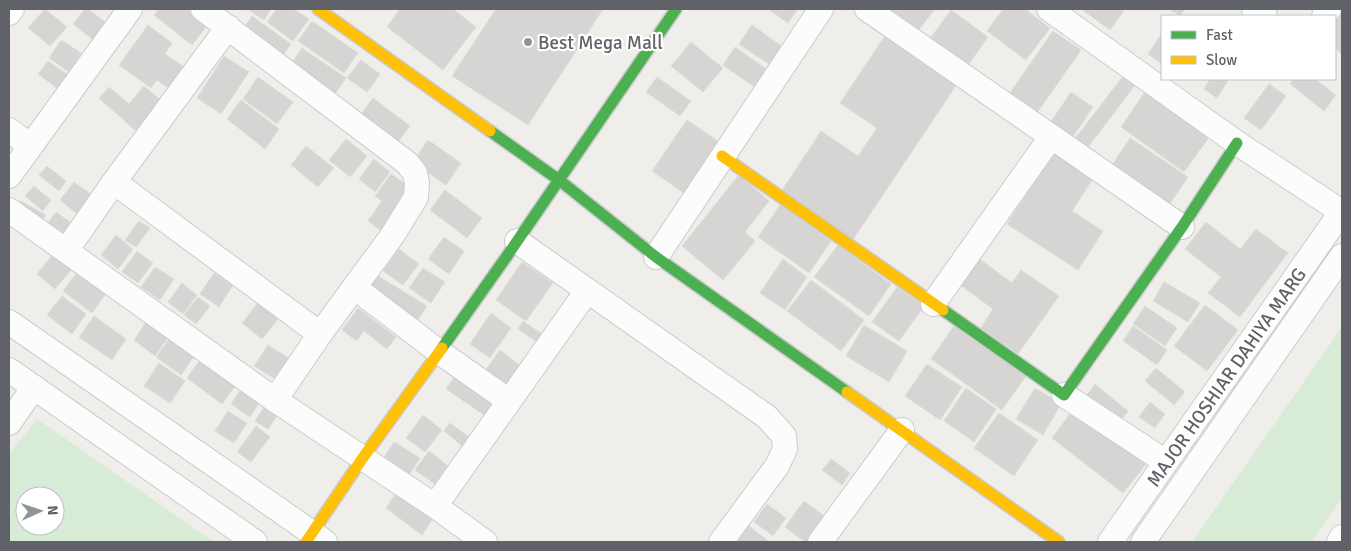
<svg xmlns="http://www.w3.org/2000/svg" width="1351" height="551" viewBox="0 0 1351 551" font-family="Signika,sans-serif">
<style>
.green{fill:#d8ebd6;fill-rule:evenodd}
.building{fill:#d6d5d3;stroke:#deddd9}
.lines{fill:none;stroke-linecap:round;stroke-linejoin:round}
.street-casing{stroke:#cbcccc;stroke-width:26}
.fast-casing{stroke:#cacacb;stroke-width:14}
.slow-casing{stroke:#cacacb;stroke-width:14}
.street{stroke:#fdfcfc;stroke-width:24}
.fast{stroke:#4caf50;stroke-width:11}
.slow{stroke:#ffc107;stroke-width:11}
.poi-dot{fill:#919496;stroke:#fff;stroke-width:2}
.labels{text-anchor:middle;stroke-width:4.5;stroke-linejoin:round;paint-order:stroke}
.poi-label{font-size:19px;fill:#5f6368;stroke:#fff;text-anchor:start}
.street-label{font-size:19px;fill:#5f6368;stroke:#fff}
</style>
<rect width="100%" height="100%" fill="#efeeea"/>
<path class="green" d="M1342,327V498L1311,542H1192Z
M37,419L214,542H9V454ZM25,496H55V526H25Z"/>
<path class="building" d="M45,9L67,27L50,46L28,28Z
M85,9H88L109,25L96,42L73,24Z
M159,9H191L209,23L192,45L154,15Z
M247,9H271L264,20Z
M277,9H294L309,19L293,41L267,22Z
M400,9H453L476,27L443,70L387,27Z
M496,9H603L528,125L452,76Z
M768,9H798L788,23Z
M878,9H935L914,36Z
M1003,9H1025L1050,28L1026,60L987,31Z
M1081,9H1125L1110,30Z
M1169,9H1185L1180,16Z
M951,10L988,37L963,72L926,44Z
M1340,15L1342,16V54L1335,48V22Z
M252,16L291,44L280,60L241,32Z
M312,21L358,53L344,73L298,41Z
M148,25L172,43L165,54L184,67L169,88L157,80L151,88L119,65Z
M752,25L787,50L775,68L739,44Z
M1053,31L1081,50L1034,117L1007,97Z
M887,33L959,81L852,241L781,192L821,131L858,156L877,128L840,103Z
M1162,33V64L1148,54Z
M61,40L81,53L69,72L49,58Z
M691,42L723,68L703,92L671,66Z
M735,47L772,73L759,90L723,65Z
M302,48L346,78L332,98L288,68Z
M224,56L249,72L221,114L197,98Z
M361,60L380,74L367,92L347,78Z
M48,61L71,77L61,91L38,74Z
M1124,75L1136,84L1082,155L1070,145Z
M258,77L293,102L277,124L243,99Z
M657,77L691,101L680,116L646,92Z
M1210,79H1229L1217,98L1204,89Z
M1294,79H1315L1336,95L1324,111L1290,84Z
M1269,84L1286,96L1261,130L1244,118Z
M144,86L163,102L137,132L99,98L109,87L129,104Z
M1071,92L1093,107L1070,141L1048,126Z
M1145,92L1209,137L1184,172L1121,127Z
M373,98L410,126L393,149L355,122Z
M241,100L279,129L265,149L227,119Z
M687,120L722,144L687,195L652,171Z
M1130,138L1188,177L1165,211L1108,171Z
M346,139L367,156L350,177L329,160Z
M428,140L461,163L446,185L413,162Z
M306,146L334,168L318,187L291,165Z
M1054,152L1093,178L1072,211L1103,231L1078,270L1007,224Z
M374,159L390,172L375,192L359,179Z
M47,166L66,181L59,191L39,175Z
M391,174L414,190L384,233L368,221L382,201L375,196Z
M739,175L769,201L745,232L755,241L723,280L682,246Z
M74,182L96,198L81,217L60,200Z
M34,186L51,200L43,211L25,196Z
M445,190L482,218L467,238L430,210Z
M21,201L46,215L39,226L15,212Z
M780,205L831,241L809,273L758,237Z
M56,212L74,225L61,244L43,230Z
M139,221L150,228L136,247L125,240Z
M1206,222L1240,249L1256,229L1288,253L1240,317L1208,293L1221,277L1185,249Z
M116,235L133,249L118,269L101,255Z
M444,237L464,251L449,274L428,259Z
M838,245L891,284L869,316L814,277Z
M399,249L419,264L403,285L383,271Z
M137,251L153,263L138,283L122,272Z
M53,254L72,269L55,289L37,274Z
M977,257L1012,283L1021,270L1059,296L1018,354L981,328L993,309L959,284Z
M783,259L807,277L785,310L760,293Z
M522,262L553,283L526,321L496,300Z
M155,267L174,279L160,300L141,287Z
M423,268L445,282L431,303L409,288Z
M78,271L107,292L92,313L63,291Z
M214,273L233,285L219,307L200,294Z
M375,274L427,306L416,323L365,290Z
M811,280L864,320L841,351L787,311Z
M1164,282L1200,303L1188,322L1153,301Z
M182,283L197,295L183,314L168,302Z
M897,287L924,306L899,341L872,322Z
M62,296L86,314L72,334L47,315Z
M198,297L210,306L196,324L184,315Z
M258,303L278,319L262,339L242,323Z
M1205,305L1238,330L1207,371L1174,346Z
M1145,306L1177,328L1165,346L1133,324Z
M358,308L396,337L387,349L364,331L357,341L342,330Z
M491,313L511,328L490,358L470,344Z
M94,316L126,339L112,360L79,337Z
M148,319L170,335L155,356L134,340Z
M523,321L542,334L537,342L518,329Z
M864,325L907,351L889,382L846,356Z
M954,326L1026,376L1002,410L931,359Z
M1133,326L1167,350L1157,365L1123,341Z
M171,337L195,355L181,375L156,357Z
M268,345L290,359L277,380L254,366Z
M500,350L521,366L506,387L485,371Z
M202,357L238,382L222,404L187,378Z
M159,363L185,381L170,403L144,386Z
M927,364L962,387L940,420L905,396Z
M1156,368L1185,392L1174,405L1145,381Z
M456,374L497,402L487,417L446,389Z
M244,384L263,397L250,417L231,404Z
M1095,384L1128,411L1119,423L1086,396Z
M966,388L996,409L974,442L944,421Z
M1035,388L1061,404L1043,435L1016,419Z
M1150,402L1165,414L1155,428L1139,417Z
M266,404L279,413L268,429L255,421Z
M1075,407L1147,463L1123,493L1052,438Z
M228,411L247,423L234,443L215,431Z
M999,413L1038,440L1014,476L974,448Z
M423,415L442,430L425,452L406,438Z
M450,423L470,438L463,447L444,431Z
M256,426L270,437L251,462L237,452Z
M394,442L420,458L410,474L384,457Z
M429,451L448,466L435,484L415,470Z
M831,459L850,473L842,485L822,470Z
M396,493L432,520L422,535L386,508Z
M804,501L827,518L809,542H805L785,527Z
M767,504L786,518L773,536L754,522Z
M746,524L770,542H733Z"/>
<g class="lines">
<defs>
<path id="street" d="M203,9L407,163L415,173L417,183L416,197L392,236L320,334L275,400
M867,9L1182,227
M1049,9L1237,143L1342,212
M1254,9L1265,16
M9,13L12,9
M1324,16L1329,9
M9,130L31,146
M9,176L130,9
M114,182L320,334
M9,210L275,400L435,506L485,542
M517,241L767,417L784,436L785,449L777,466L721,542
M66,251L114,182L228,27
M656,257L821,9
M354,287L438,351L509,401
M933,304L1051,137
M9,322L325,542
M9,370L255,542
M1064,395L1166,462
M9,423L34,387
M435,506L587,291
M820,542L902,430
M1110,542L1342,211
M1143,542L1342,256
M1339,542L1342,537"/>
<path id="fast" d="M490,131L559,180L656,257L847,392
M943,310L1064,395L1182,227L1237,143
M442,348L507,256L676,9"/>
<path id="slow" d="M318,9L490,131
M722,156L943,310
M847,392L1059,542
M306,542L362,459L442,348"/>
</defs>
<use href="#street" class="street-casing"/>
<use href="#fast" class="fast-casing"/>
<use href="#slow" class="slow-casing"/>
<use href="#street" class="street"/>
<use href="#fast" class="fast"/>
<use href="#slow" class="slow"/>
</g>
<circle class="poi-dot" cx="528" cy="42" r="5"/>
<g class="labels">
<g class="poi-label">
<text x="538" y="49">Best Mega Mall</text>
</g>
<g class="street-label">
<text transform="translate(1226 377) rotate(-55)" y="7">MAJOR HOSHIAR DAHIYA MARG</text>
</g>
</g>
<rect width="1351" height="551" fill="none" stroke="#5f6368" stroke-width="20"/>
<rect x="1161" y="15" width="175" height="65" fill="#ffffff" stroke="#bfc1c3"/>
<rect x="1171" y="31" width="25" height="8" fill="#4caf50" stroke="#bfc1c3"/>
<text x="1206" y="40" font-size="15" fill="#5f6368">Fast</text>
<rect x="1171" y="56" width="25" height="8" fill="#ffc107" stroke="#bfc1c3"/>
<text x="1206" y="65" font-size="15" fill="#5f6368">Slow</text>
<g transform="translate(40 511) rotate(87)"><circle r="24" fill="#ffffff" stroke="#bfc1c3"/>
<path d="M0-4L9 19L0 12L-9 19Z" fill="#919496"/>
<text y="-8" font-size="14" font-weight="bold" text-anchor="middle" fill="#5f6368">N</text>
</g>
</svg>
